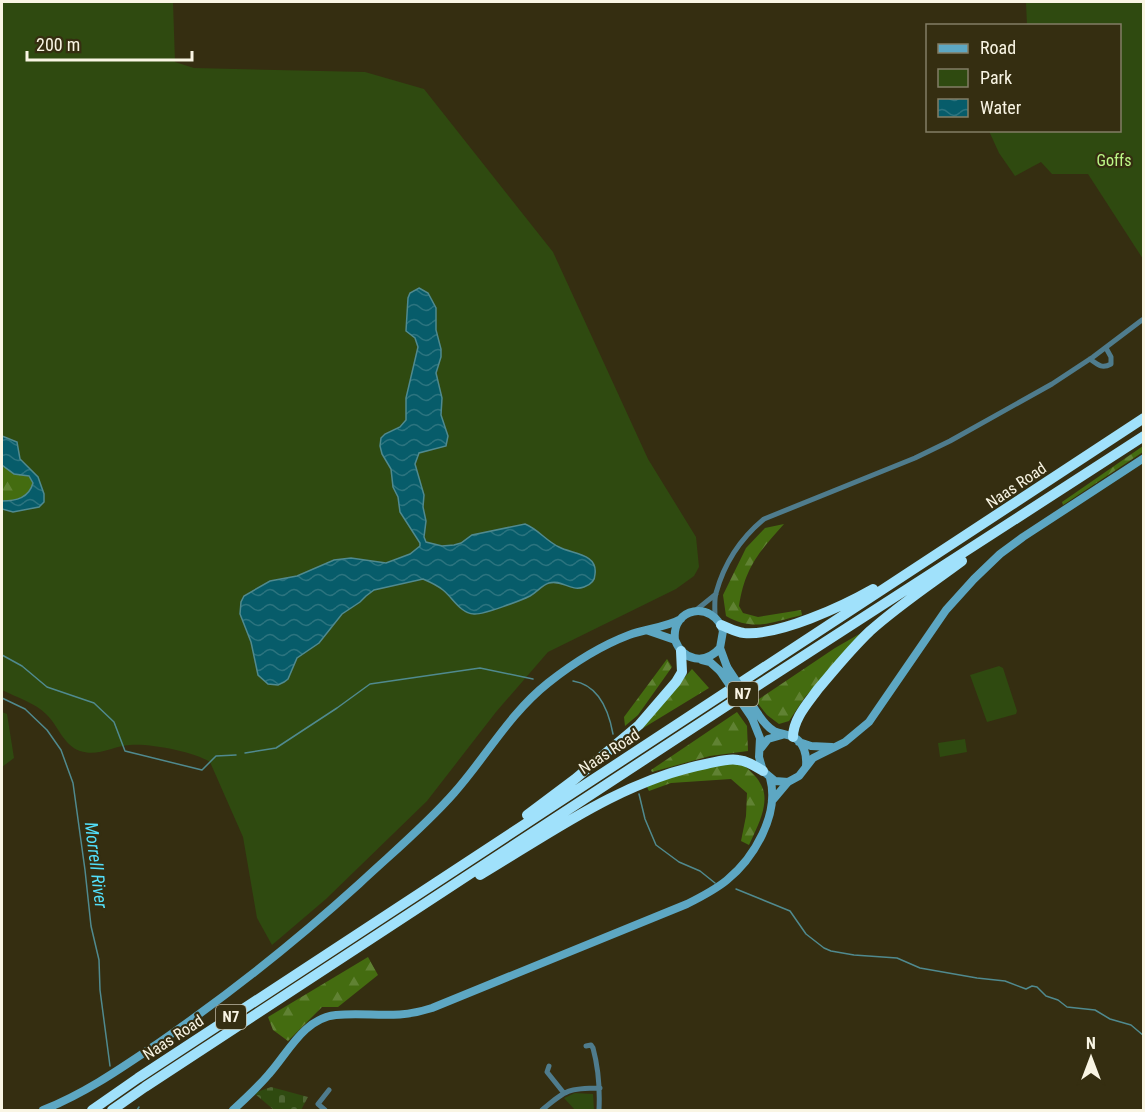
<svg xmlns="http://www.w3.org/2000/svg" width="1145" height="1112" viewBox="0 0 1145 1112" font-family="'Roboto Condensed',sans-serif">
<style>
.green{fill:#2f4a10}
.forest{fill:url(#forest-firs)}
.cemetery{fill:url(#cemetery-stones)}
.water{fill:url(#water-waves);stroke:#508a8f;stroke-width:1.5}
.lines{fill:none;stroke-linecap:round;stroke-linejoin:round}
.stream{stroke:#508a8f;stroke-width:1.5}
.street{stroke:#4f7c8d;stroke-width:5}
.secondary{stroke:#5da7c3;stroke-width:8}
.highway{stroke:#a0e1fb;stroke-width:10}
.secondary-bridge{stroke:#5da7c3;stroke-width:8}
.labels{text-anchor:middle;stroke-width:4.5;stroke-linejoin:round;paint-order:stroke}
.shield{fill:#352e11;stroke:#beb9a5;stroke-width:1.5}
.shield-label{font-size:15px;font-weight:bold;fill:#f9f5e4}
.park-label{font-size:16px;fill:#bdf787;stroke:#352e11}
.street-label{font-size:16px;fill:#f9f5e4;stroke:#352e11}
.water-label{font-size:18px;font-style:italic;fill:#53dffa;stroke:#352e11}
</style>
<defs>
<pattern id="forest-firs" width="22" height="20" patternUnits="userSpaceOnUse" patternTransform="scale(1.5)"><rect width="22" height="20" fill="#446c10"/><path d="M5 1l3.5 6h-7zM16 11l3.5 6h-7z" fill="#608233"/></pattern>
<pattern id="cemetery-stones" width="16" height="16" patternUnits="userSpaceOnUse" patternTransform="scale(1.5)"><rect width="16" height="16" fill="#2f4a10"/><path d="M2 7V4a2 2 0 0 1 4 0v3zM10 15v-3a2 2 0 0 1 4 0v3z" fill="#4e6533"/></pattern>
<pattern id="water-waves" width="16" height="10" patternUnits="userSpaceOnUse" patternTransform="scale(1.5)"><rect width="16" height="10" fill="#075c6a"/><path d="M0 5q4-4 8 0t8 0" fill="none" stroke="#2c747f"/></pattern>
</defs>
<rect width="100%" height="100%" fill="#352e11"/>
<path class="green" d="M2,2H173L175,62L194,68L365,72L424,89L553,252L648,459L696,537L699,567L694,576L676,589L548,652L496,712L427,801L326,899L272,945L257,918L243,837L210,762C195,752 149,743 130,745C113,746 98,757 80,751C63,745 58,725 46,714C35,703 16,697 2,690Z
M1026,2H1143V259L1088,174H1052L1041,162L1015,176L999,153L989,131L1120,130V26L1027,25Z
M999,666L1003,668L1017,711L1016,714L987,722L970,675Z
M2,712L7,714L14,758L2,767Z
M965,739L967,752L940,757L938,743Z
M575,1093L593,1094L594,1110H575L564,1098Z"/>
<path class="forest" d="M1143,446V452L1063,505L1062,502Z
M2,465L14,474L31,477C37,496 17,501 2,501Z
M784,524C759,552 745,567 739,606L743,613L758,617L801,610L802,615C772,622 754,632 726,616L723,595L746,548L765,528Z
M868,629L805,697L789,721L779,724L767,715L756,701L835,648Z
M667,659L672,667L638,715L625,726L624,717Z
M692,669L709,688L635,733Z
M737,712L747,726L748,751L710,756L652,772L651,770Z
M741,762C747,769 756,775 760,783C772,801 757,827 749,845L741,841L746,816L747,793L731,779L671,783L649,791L646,785L701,768Z
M368,957L378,975L338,1007H322L288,1041L273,1030L268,1017Z"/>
<path class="cemetery" d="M271,1087L308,1097L301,1110H274L254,1093Z"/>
<path class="water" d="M419,288L428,293L436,308V330L441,349V357L436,373L442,398L441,415L448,436L446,446L419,453L415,464L424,495L423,507L426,521L424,537L426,542L442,546L454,545L461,543L472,535L525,524C538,529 546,541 559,547C571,554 598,553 595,574C595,581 590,585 584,587C570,592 562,579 549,583C542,585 537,592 530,596C522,600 483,615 474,614C460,613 453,598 443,590C437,585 430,582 423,579L374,590L366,596L360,602L342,614L319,643L297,658L288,679L284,682L278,685L268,684L258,675L251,642L240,614L241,602L244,596L270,581L297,576L334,560L351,558L386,563L410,554L420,546V543L400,512L398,497L393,487L391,469L382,454L380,446L381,438L385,434L400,427L406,420V398L418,347L415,338L406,331L408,298L410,293Z
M2,436L17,442L20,459L38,477L44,494V502L39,507L13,512L2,509V501C16,501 29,498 33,483L29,476L14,474L2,465Z"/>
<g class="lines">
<path class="stream" d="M2,655L22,666L47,687L94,703L114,722L125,751L202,770L216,756L236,755
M573,681C599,685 609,712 613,734
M2,698L25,709L47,730L61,750L73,783L85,870L91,926L99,960L100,990L110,1066
M245,753L276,748L337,708L370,684L480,668L533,679
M639,794L645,819L656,845L679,862L700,871L715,883
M736,889L790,911L806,934L824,948L831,951L854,955L897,958L920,968L977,978L1005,981L1026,989L1032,986L1037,987L1046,996L1058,1000L1067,1007L1095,1010L1110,1019L1131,1025L1144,1036
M137,1110L139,1107"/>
<path class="street" d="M1090,359C1098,365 1102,369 1111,364V357L1106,348
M695,611L716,594
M715,617C715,609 714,600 716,593C724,564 741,538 764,519L915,458L950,441L1052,384L1093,357L1142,320
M586,1046L591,1045L593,1048C599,1070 600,1088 599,1110
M549,1066L547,1072L563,1092
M325,1110L318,1104L329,1090
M542,1110C566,1090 568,1088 600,1088"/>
<path class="secondary" d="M646,630L675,640
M720,648C705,665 683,661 675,640C671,607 713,600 723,631L720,648L727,667
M702,660L710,662L720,671
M758,714C762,720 767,727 774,731C780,734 787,734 793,737C804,742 807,755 806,766
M752,718L760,738L759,757L763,771L775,781L788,782
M799,742L811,746L832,747
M761,748L768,739L782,735
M772,801L788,782L799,776L813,758L845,742L869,722L946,610L974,579L1000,554L1023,537L1144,458
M43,1110C84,1094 120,1069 157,1044C228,995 295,942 359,884C391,854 425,826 454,793C486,757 509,714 548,683C572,664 600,646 629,635C645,629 667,627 681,619
M233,1110C245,1099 258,1087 269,1074C288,1053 304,1018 336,1015C372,1012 395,1020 432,1008L687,904C701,897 715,890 727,880C754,858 780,814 770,778"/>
<path class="highway" d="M721,625C729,628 736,632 744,633C779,636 843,606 873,589
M793,737C793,719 808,703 818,689C835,669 851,649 870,631C899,605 931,584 962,561
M527,815L575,779L639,725L676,682L682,672L681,651
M480,875C552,832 623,780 706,764C717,762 728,758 738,760C748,761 755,766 763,771
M92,1110L138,1078L1144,418
M112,1110L145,1087L743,695L1144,436"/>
<path class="secondary-bridge" d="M727,667L758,714
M720,671L752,718"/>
</g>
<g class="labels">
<g class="shield">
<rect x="728" y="682" width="30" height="24" rx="4.5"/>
<rect x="216" y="1005" width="30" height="24" rx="4.5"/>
</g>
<g class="shield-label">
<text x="743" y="699">N7</text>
<text x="231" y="1022">N7</text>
</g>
<g class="park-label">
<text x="1114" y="166">Goffs</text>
</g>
<g class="street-label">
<text transform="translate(1016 485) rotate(-34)" y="6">Naas Road</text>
<text transform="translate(609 751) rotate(-33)" y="6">Naas Road</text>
<text transform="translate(173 1037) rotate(-33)" y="6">Naas Road</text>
</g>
<g class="water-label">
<text transform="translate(96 865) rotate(83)" y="6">Morrell River</text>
</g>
</g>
<rect width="1145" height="1112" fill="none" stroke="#f9f5e4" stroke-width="6"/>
<rect x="926" y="24" width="195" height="108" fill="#352e11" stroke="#837e65" stroke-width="1.5"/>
<rect x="938" y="44" width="30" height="9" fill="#5da7c3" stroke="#837e65" stroke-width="1.5"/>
<text x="980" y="54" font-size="18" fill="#f9f5e4">Road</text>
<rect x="938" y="69" width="30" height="18" fill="#2f4a10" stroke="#837e65" stroke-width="1.5"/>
<text x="980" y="84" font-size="18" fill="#f9f5e4">Park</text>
<rect x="938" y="99" width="30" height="18" fill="url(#water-waves)" stroke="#837e65" stroke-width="1.5"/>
<text x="980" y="114" font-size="18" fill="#f9f5e4">Water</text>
<g transform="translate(1091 1058)" stroke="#352e11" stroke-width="4.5" paint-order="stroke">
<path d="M0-4.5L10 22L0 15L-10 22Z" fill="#f9f5e4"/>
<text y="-9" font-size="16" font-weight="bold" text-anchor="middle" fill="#f9f5e4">N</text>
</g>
<path d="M27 51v9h165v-9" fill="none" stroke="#f9f5e4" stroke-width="3"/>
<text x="36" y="51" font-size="18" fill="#f9f5e4" stroke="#352e11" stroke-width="4.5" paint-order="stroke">200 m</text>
</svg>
